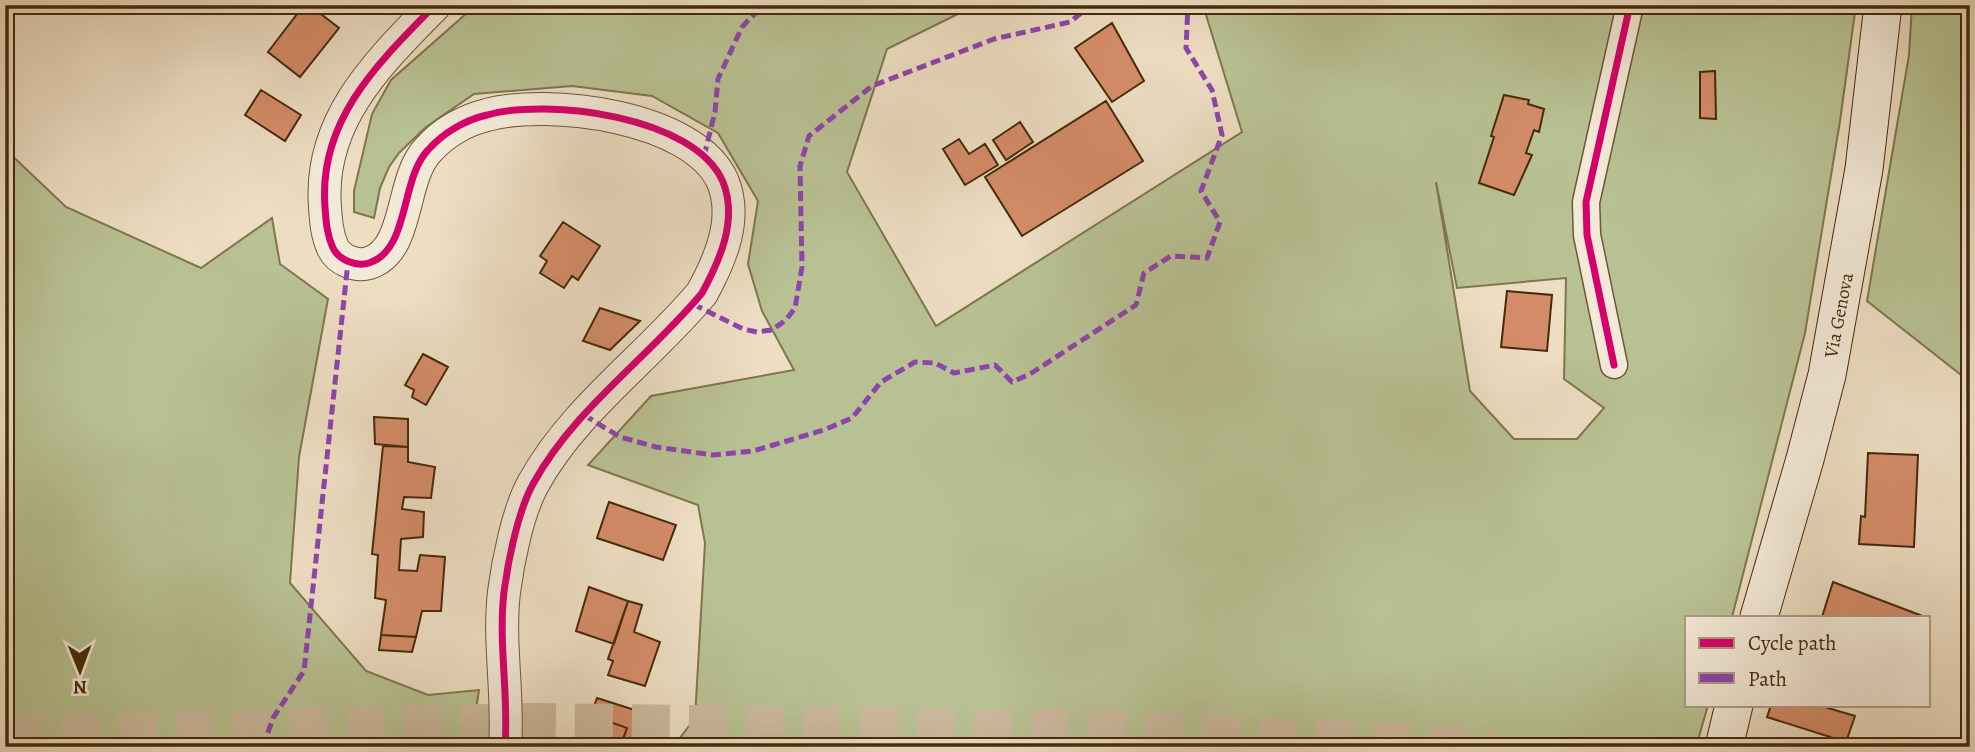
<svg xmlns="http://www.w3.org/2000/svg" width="1975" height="752" viewBox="0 0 1975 752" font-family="Alegreya,serif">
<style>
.green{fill:#b8c193;stroke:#7e764e;stroke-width:2;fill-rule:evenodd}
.building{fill:#d48c68;stroke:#452a0a;stroke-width:2}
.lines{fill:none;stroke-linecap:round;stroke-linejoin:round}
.trunk-tunnel{stroke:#cbb99d;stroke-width:38;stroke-dasharray:38 19;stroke-linecap:butt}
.minor-casing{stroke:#6f5738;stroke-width:29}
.tertiary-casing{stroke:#6f5738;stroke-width:34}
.secondary-casing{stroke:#452a0a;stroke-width:39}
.minor{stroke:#f3e9d7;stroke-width:26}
.tertiary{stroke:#f3e9d7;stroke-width:32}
.secondary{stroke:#f3e9d7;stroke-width:37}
.quiet{stroke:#8e44ad;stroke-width:5;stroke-dasharray:10 5;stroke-linecap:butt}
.cycleway-casing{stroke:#f3e9d7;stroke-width:11}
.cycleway{stroke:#d6006c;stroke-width:7}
.labels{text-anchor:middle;stroke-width:7;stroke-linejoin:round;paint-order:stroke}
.street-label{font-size:19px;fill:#452a0a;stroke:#f3e9d7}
</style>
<rect width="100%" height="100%" fill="#edddc2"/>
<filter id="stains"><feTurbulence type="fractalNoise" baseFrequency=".00286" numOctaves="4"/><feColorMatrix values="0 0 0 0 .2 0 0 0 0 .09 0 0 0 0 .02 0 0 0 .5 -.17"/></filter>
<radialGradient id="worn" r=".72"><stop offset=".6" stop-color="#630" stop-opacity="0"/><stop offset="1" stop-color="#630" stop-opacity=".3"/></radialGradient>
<path class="green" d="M476,5H976L887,49L847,172L936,326L1242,132L1203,5H1856L1840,121L1805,333L1732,617H1686V705H1708L1696,747H673L695,718L705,543L698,505L588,465L651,396L794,370L762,311L748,264L758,201L718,133L652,96L572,86L474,94L426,127L399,153L389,167L380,188L374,218L354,212V191L372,114L391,80ZM1436,182L1457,288L1566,278L1564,379L1604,408L1577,439H1514L1470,391Z
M1912,5H1970V382L1867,301L1909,55Z
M5,149L66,207L201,268L272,218L280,264L328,299L299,457L290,583L366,671L428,695L479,690L470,747H5Z"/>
<path class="building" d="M304,5H309L339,28L300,77L268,52Z
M1430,5H1442L1441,12L1430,13Z
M1442,5H1469V14L1441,12Z
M1112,23L1144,81L1112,102L1075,48Z
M1715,71L1716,119L1700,118V72Z
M261,90L301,115L285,141L245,115Z
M1504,95L1529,100L1528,104L1544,109L1539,132L1534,130L1526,153L1532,155L1514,195L1479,183L1494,137L1491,136Z
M1106,101L1143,161L1022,236L985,177Z
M1020,122L1033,142L1006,160L993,140Z
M959,139L969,154L985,144L998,165L965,185L943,149Z
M563,222L600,246L578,280L572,276L564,288L540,273L547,261L540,256Z
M1507,291L1552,295L1547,351L1501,347Z
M600,308L640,321L610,350L583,341Z
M423,354L448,367L426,405L412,397L414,390L405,385Z
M374,417L408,419V447L375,444Z
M383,446L408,447V462L435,467L431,498L404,497L402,509L424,512L423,537L401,539L399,570L417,571L420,555L445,557L441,611H422L416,637L381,635L386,600L375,598L378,555L372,554Z
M1868,453L1918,455L1914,547L1859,544L1861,516L1865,517Z
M609,502L676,525L663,560L597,538Z
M1833,582L1925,617H1822Z
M589,587L628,601L614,644L576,631Z
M628,601L642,605L634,632L660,642L645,686L608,675L613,661L608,659Z
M381,635L416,637L412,652L379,650Z
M597,698L641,712L634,732L656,740L653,747H620L627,728L591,715Z
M1771,705H1818L1855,716L1846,742L1767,717Z
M591,715L627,728L620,747H579Z"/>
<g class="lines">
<path class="trunk-tunnel" d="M5,734L528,722L1116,729L1493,747"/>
<defs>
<path id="minor" d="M1614,365L1587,235L1586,202L1630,5"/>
<path id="tertiary" d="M435,5C379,62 318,120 325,207C326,222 327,235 333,248C339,260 356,267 369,263C410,250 400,179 428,150C443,133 465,120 487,115C547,98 695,116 723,182C738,220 720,260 702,293C648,358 574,409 533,484C518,511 508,561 504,592C498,644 509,695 505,747"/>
<path id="secondary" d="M1759,617L1805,459L1827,375L1864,169L1883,5
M1724,747L1734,705"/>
</defs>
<use href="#minor" class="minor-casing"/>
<use href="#tertiary" class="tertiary-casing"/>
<use href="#secondary" class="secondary-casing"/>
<use href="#minor" class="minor"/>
<use href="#tertiary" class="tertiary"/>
<use href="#secondary" class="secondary"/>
<path class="quiet" d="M704,156L715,112L718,79L742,27L763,5
M693,304L743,329L757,332L772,330L786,320L795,308L802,267L800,166L809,136L872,86L994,39L1070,22L1091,5
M584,415L620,437L656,447L713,455L753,451L824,430L852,418L881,382L915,362L935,363L954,373L995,365L1012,382L1030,374L1136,305L1144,273L1171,256L1207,258L1220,222L1201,191L1222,135L1212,90L1186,48L1188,5
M263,747L273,718L304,671L348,262"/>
<defs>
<path id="cycleway" d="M435,5C379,62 318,120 325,207C326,222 327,235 333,248C339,260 356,267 369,263C410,250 400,179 428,150C443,133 465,120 487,115C547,98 695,116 723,182C738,220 720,260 702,293C648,358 574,409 533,484C518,511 508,561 504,592C498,644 509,695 505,747
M1614,365L1587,235L1586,202L1630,5"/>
</defs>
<use href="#cycleway" class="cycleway-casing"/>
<use href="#cycleway" class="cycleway"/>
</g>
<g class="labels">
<g class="street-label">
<text transform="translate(1838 315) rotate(-79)" y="7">Via Genova</text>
</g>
</g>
<rect width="1975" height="752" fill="none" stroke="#edddc2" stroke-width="28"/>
<rect x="7" y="7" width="1961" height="738" fill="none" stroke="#452a0a" stroke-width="3.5"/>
<rect x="14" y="14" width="1947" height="724" fill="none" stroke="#452a0a" stroke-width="2"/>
<rect x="1685" y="616" width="245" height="91" fill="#f3e9d7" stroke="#ad9d85" stroke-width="2"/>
<rect x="1699" y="638" width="35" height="10" fill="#d6006c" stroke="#ad9d85" stroke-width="2"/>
<text x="1748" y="650" font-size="21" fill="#452a0a">Cycle path</text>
<rect x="1699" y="673" width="35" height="10" fill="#8e44ad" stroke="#ad9d85" stroke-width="2"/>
<text x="1748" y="686" font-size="21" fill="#452a0a">Path</text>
<g transform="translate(80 671) rotate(179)" stroke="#f3e9d7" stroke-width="5" paint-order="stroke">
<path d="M0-5L12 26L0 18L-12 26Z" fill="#452a0a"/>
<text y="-10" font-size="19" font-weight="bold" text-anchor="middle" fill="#452a0a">N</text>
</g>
<rect width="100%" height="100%" filter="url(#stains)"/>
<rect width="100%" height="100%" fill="url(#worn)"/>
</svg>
